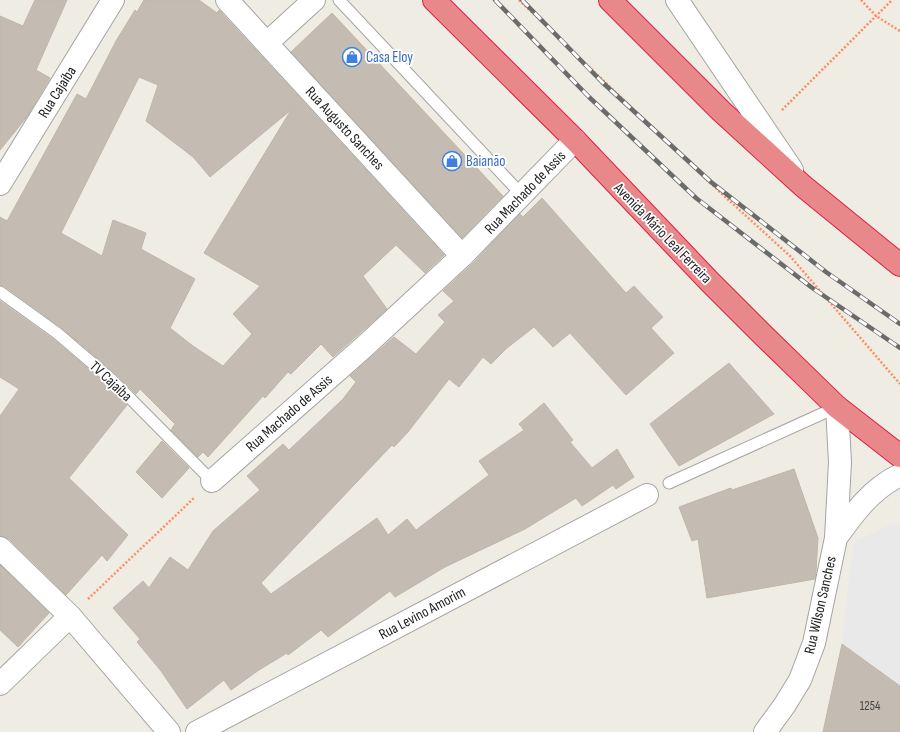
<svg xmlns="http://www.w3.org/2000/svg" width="900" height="732" viewBox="0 0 900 732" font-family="'Sofia Sans Condensed',sans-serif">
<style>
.parking{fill:#e9e9e9}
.building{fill:#c4bcb2;stroke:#c1b5a5;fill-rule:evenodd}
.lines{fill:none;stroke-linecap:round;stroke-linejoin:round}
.lane-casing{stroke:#a4a4a4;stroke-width:13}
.street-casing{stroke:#a4a4a4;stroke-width:24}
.highway-casing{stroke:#de1f42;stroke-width:24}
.path{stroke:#fe8d65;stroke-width:2.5;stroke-dasharray:2 2;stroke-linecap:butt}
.lane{stroke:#fff;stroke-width:11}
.street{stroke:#fff;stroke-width:22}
.highway{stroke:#e9888a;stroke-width:22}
.rail-casing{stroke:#6b6b6b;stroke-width:4.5}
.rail{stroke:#fff;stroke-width:3;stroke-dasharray:9;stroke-linecap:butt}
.labels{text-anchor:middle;stroke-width:3.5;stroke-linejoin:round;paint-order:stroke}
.number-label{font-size:13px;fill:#474542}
.shop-label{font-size:15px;fill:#366cbe;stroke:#fff;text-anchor:start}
.street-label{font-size:15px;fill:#1d1d1d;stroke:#fff}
</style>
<rect width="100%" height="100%" fill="#efede3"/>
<path class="parking" d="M894,523L900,525V685L842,644L850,565L855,541Z"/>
<path class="building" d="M35,0H67L36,70L50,78L26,118L0,150V16L23,26Z
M144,0H199L217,13L219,10L444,255L425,273L396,245L363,276L387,309L333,357L321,344L291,374L288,372L265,398L263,396L208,457L203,452L198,457L171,430L175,424L140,389L136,394L117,375L62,328L4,286L0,285V217L7,221L77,94L86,99L116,41L135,10L137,12ZM139,77L158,85L146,121L193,157L210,177L291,110L204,253L260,286L233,314L252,334L223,366L193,346L170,328L195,279L141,249L146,233L113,220L102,256L61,233Z
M332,13L503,196L462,238L291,52Z
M542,198L626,293L634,286L663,317L651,328L674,353L626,395L570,333L553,347L534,327L507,348L491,364L483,357L459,387L449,379L408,432L394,447L392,445L261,583L271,594L377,518L388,535L407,519L416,530L489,475L479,461L524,430L519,424L544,403L573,440L570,442L592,468L617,449L634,477L616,489L613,485L582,506L576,498L525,529L445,567L395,597L390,591L328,637L321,630L288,655L287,653L259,670L231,690L224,680L187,709L161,671L137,642L140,639L113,608L143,581L149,588L170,557L188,570L213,531L260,490L247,476L283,444L289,450L324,417L343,399L356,382L350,376L394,337L416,354L445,322L438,315L454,301L443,291L471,265L520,214L523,217Z
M0,301L53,339L107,385L127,405L69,478L128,535L107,561L102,555L66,595L9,539L3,536H0V416L19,389L0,377Z
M729,363L774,414L679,466L650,424Z
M162,441L189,468L162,498L136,472Z
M794,469L818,538L816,571L815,579L707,598L698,539L692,541L679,507L731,488L732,490Z
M0,565L49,613L18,647L0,630Z
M842,644L900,686V732H823Z"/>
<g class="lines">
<defs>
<path id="lane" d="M339,0L522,195
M0,292L57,333L112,380L212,481
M669,483L837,407"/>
<path id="street" d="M227,0L462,256
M677,0L792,170
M267,43L314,0
M0,184L113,0
M212,481L365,346L462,256L575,140
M836,538C854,513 871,489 900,475
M0,548L70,616L169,732
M0,684L70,616
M197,732L647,495
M765,732L784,706L800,680L814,643L836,538L840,462L837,407"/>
<path id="highway" d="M434,0L575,140L709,281L763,335L837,407L900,456
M610,0L721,111L803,186L900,265"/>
</defs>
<use href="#lane" class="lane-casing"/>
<use href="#street" class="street-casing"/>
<use href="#highway" class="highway-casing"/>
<path class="path" d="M519,0L722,194L790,256L900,384
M861,0L876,16L900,31
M782,110L892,0
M88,599L194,498"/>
<use href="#lane" class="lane"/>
<use href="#street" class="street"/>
<use href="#highway" class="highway"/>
<defs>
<path id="rail" d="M495,0L589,97L696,198L811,287L900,348
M522,0L602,82L711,182L826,272L900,324"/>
</defs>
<use href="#rail" class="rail-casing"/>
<use href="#rail" class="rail"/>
</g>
<defs>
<symbol id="shop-ring" viewBox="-11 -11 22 22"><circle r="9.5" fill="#fff" stroke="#3f7fe0" stroke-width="1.5"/><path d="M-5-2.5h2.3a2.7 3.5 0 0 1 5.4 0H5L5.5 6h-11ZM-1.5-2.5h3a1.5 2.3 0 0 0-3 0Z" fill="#3f7fe0"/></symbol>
</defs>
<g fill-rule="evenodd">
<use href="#shop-ring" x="341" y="46" width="22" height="22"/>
<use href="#shop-ring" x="441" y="150" width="22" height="22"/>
</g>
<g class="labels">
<g class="number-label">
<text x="870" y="710">1254</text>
</g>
<g class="shop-label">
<text x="366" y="62">Casa Eloy</text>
<text x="466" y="166">Baianão</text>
</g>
<g class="street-label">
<text transform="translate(57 92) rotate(-58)" y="5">Rua Cajaíba</text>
<text transform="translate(345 128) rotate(47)" y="5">Rua Augusto Sanches</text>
<text transform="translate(525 192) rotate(-46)" y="5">Rua Machado de Assis</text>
<text transform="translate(663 233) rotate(46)" y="5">Avenida Mário Leal Ferreira</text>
<text transform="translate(111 381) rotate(43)" y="5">TV Cajaíba</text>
<text transform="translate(289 413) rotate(-41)" y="5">Rua Machado de Assis</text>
<text transform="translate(820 605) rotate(-77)" y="5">Rua Wilson Sanches</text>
<text transform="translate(422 613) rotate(-28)" y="5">Rua Levino Amorim</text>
</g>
</g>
</svg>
